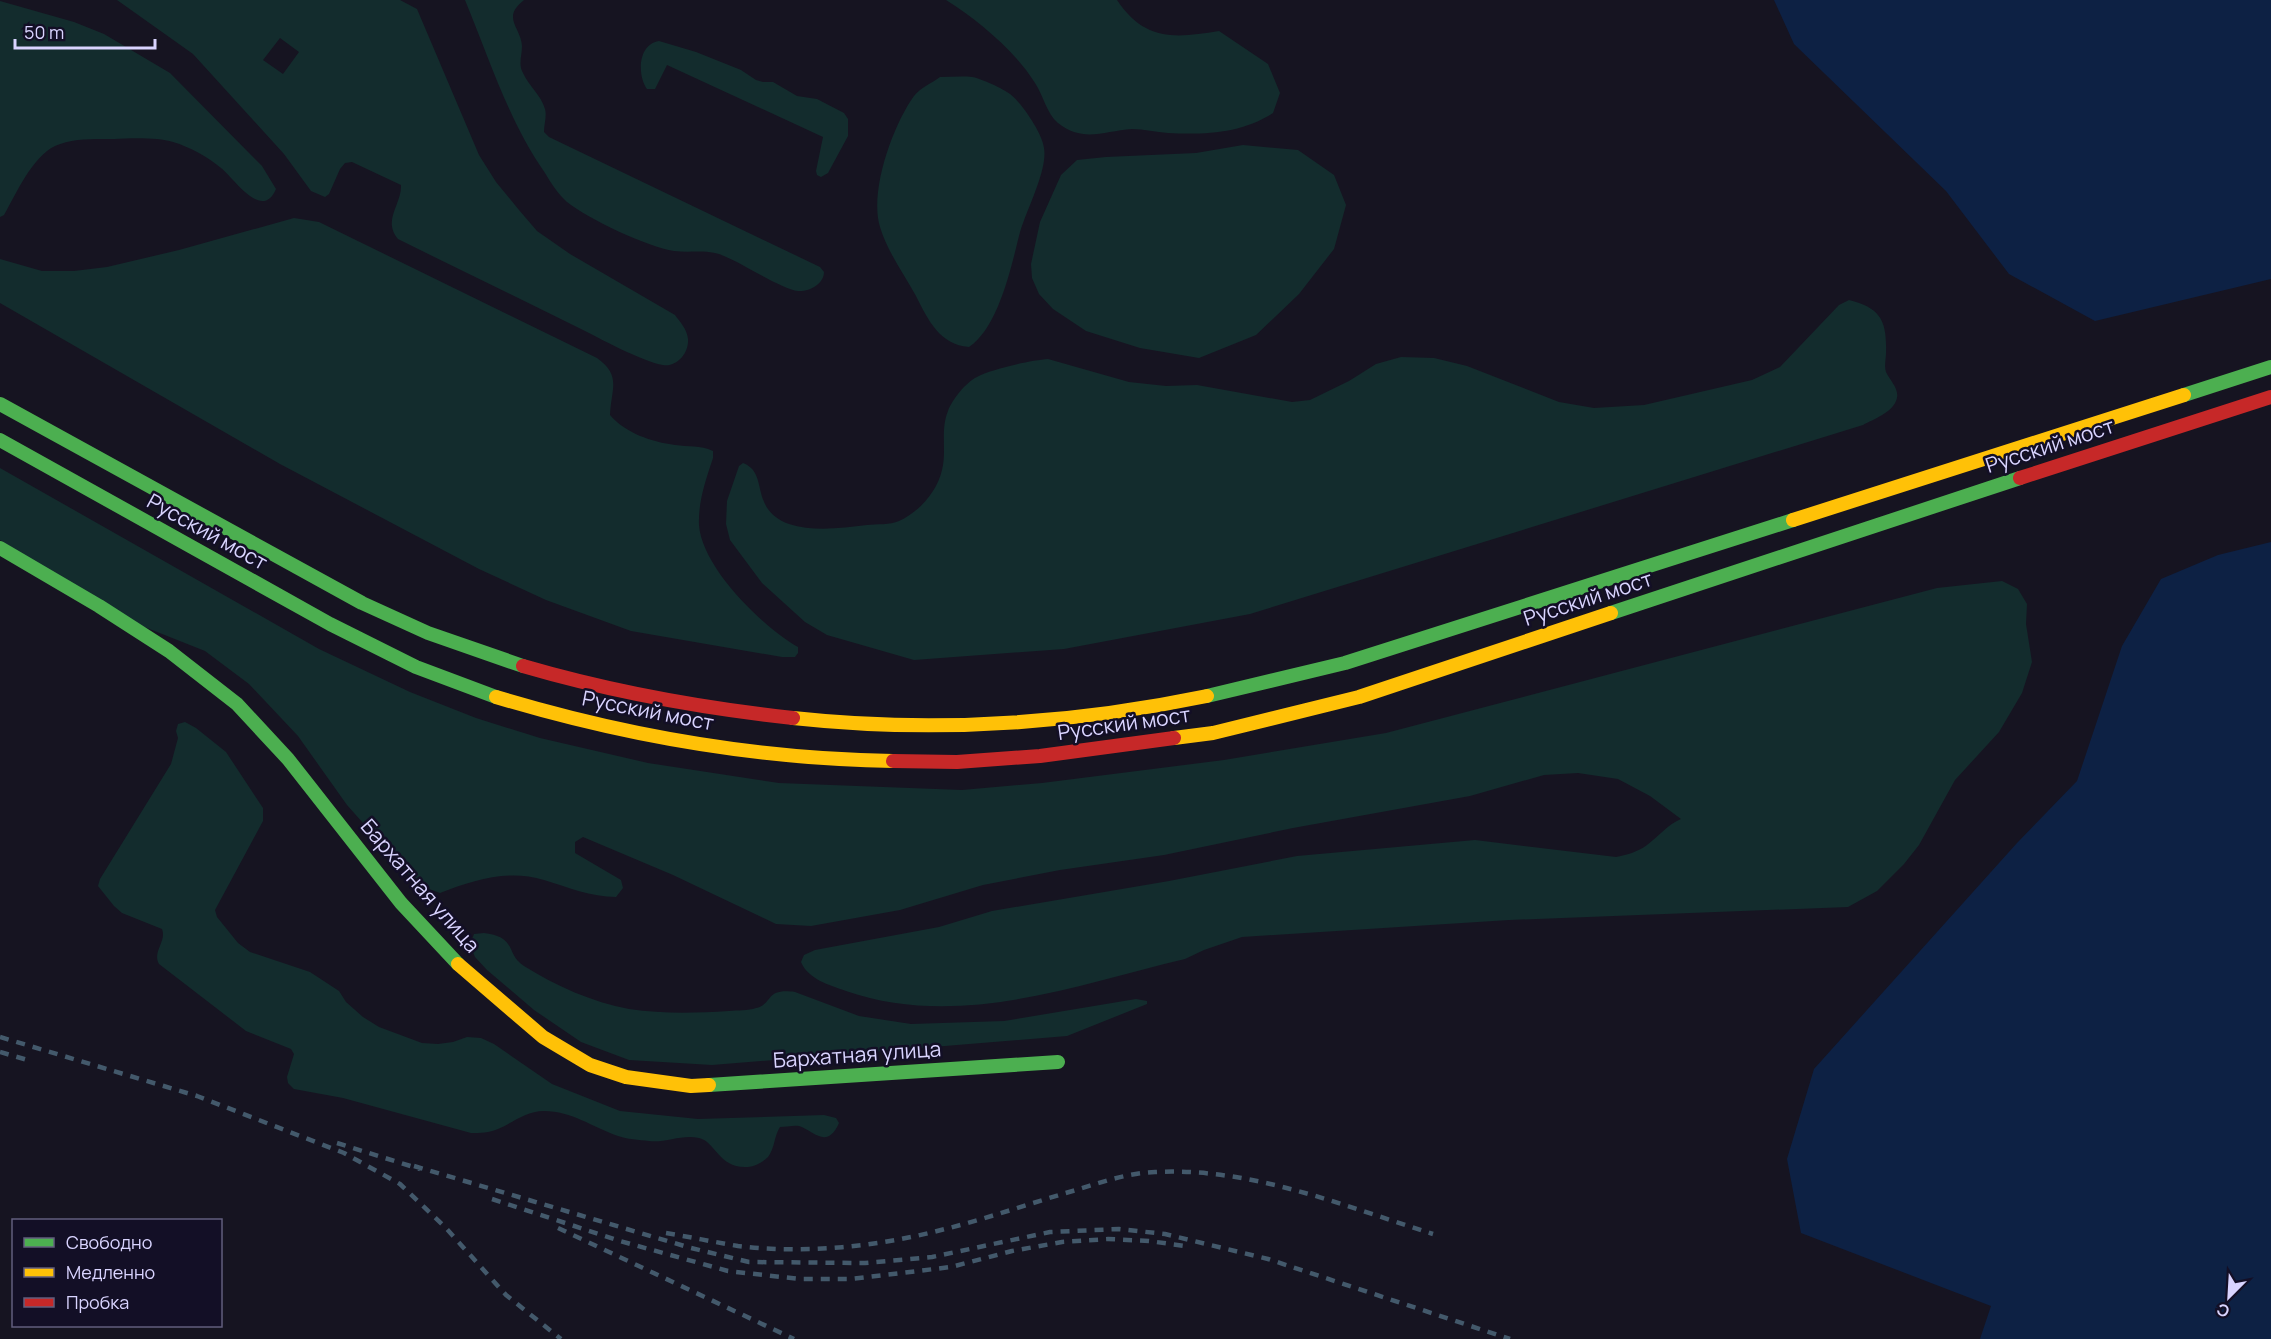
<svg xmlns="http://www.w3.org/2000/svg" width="2271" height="1339" viewBox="0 0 2271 1339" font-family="Manrope,sans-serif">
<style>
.green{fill:#132c2d;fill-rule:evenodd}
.water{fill:#0d2144}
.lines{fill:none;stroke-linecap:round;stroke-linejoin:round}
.fast{stroke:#4caf50;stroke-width:14}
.slow{stroke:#ffc107;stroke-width:14}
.jam{stroke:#c62828;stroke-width:14}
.rail{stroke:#43596b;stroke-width:4.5;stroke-dasharray:9 8;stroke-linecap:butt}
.labels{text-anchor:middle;stroke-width:5;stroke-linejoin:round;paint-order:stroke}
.street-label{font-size:21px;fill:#d9d4ff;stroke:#130f26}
</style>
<rect width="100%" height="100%" fill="#161421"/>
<path class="green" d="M117,0H400L417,9L479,155L496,182L519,210L537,231L570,254L675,315C680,322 687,329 688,339C689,352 678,367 663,365C643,362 599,338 579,328C519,298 458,269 398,239C382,220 402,204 401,185L352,162L345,163L340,169L329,194L325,197L311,191L284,154L193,54ZM280,38L299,52L283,74L263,60Z
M465,0H524C501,18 521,27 522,46C522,56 518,64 523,73C529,86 541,95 545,109C547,116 544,124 544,132L549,137L820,267L824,272C824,284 809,292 798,291C781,289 742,263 724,256C708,249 691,253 674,251C648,247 588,219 567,202C558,194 551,183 545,173C509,122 489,58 465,0Z
M946,0H1117C1145,42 1176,38 1219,31L1268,64L1280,93L1273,113C1242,133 1205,135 1168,133C1156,132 1144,129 1132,129C1104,131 1083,143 1058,123C1047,114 1043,95 1035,83C1015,51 978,20 946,0Z
M0,1L74,22L104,34L170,73L262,166L276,189C262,222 234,178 221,168C208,157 190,147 173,142C158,137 130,138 114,139C95,139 72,138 55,146C32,157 16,194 4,215L0,217Z
M659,41L696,52L741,70L756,80L763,82H773L797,96L817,99L844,113L848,119V136L828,173L821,177L817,175L816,171L823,137L667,65L655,89H647C637,75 638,44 659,41Z
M940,77C951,77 962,76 972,77C980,78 1004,89 1010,94C1021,102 1043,134 1044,148C1048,171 1025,212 1019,236C1011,268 998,328 969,347C940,345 928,320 916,296C904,274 887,251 880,227C869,191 893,125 914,96C920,88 932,83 940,77Z
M1243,145L1298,150L1334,175L1346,205L1334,249L1299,294L1256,335L1199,358L1140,348L1086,331L1053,309L1039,294L1032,278L1031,264L1040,222L1061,175L1077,160L1106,157L1196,153Z
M294,218L319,222L597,358C622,376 611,389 610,415C625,433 652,442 675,445C688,447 700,445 713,451V458C706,479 698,502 699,525C702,568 763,627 798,647V653L795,657H782L631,631L546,600L479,569L280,464L0,303V259L42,271H74L107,267L179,250Z
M1849,300C1881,308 1887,321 1886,353C1886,359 1884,366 1886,372C1890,381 1901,390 1896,401C1891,413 1874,419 1863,425L1250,614L1064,649L914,660L827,635L805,622L762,583L730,540L726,524L727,501L739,466L743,463C770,473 748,509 789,524C814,532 842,528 867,525C877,524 890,525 899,521C919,512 937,492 942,470C947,451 940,430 948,411C952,400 966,382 977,377C991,369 1032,360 1048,359L1129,382L1166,386L1197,385L1292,402L1310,400L1349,381L1376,364L1401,357L1434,358L1467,366L1559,402L1594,408L1644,405L1752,380L1780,367L1839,305Z
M0,468L319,649L410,692L476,718L540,738L648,763L779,783L962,790L1042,783L1224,760L1386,733L1937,588L2002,581L2018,589L2027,604L2026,624L2032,662L2022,693L1999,732L1955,780L1919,845L1904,864L1877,891L1848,907L1509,920L1242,937L1204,950L1185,959C1075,985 959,1030 846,991C829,985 808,979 801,962L804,955L815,950L939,927L992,911L1169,881L1297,856L1475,840L1616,857C1626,855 1638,852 1647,845C1659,836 1667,825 1681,819L1650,796L1618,779L1578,773L1544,775L1470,796L1293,828L1164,855L1060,870L983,885L900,910L811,926L776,924L673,875L583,837L575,842V853L621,880L623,888L616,897C591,897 567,887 544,880C508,869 474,880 440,893L421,886L411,877L347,805L298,736L249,684L205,651L132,622L0,540Z
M185,722L196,728L226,752L263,808V821L215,910L217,917L238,943L250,952L310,972L339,991L346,1002L363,1017L379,1027L422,1043L438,1044L453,1042L467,1037L481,1038L494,1044L552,1084L620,1111L698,1119L824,1115L836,1118L839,1123C827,1150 814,1131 799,1126C794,1125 785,1127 780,1127C774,1136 775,1148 768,1157C763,1162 756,1166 748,1167C719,1169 716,1142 699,1138C682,1134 666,1143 649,1141C639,1140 627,1139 618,1136C592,1127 572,1111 544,1111C526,1111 514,1122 498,1129C489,1133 480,1133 471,1133L343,1098L294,1089L288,1083L287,1077L294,1054L291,1049L246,1031L159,964C152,952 167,941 162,929L122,913L114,906L98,886L100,879L171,764L178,738L176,731L178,724Z
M484,933C518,937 505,954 524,966C556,986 592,1002 629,1009C662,1014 696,1013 729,1011C738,1010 748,1011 756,1008C774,1004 764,988 795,992L859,1016L911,1024L1004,1021L1136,999L1147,1001V1004L1067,1036L712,1065L629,1060L581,1042L534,1010L487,970L475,957L470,945L474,934Z"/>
<path class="water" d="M1774,0H2271V279L2095,321L2009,274L1946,191L1794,44Z
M2271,542V1339H1980L1991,1306L1801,1233L1787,1159L1814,1069L2017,843L2077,781L2122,646L2161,579L2218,555Z"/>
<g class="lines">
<path class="fast" d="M2184,395L2271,367
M0,404L362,603L428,633L523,666
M0,440L330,624L416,667L496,697
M0,548L99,606L169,651L237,704L288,759L401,903L458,964
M1611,613L2020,478
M1207,696L1345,663L1793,520
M709,1085L1058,1062"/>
<path class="slow" d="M1793,520L2184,395
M496,697C625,736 758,759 893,761
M793,718C931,733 1072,724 1207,696
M1174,738L1213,733L1359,697L1611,613
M458,964L543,1037L590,1065L626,1077L691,1086L709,1085"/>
<path class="jam" d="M2020,478L2271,397
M523,666C612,692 701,708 793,718
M893,761L957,762L1040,756L1174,738"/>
<path class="rail" d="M0,1037L197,1096L344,1153L400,1184L445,1227L506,1295L561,1339
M0,1052L31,1061
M337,1143L420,1169
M414,1166L691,1248L749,1262L865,1263L932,1257L1050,1232L1119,1229L1165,1234L1268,1259L1510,1339
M492,1199L620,1241L728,1271L800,1279H851L951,1267L1012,1251L1062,1242L1108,1239L1149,1241L1185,1246
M558,1228L794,1339
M666,1233C690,1237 714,1242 738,1246C805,1254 876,1247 941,1230C986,1219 1031,1203 1076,1190C1102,1182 1128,1173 1155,1172C1251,1167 1344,1206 1433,1234"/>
</g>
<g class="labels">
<g class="street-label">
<text transform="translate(2050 446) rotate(-18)" y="7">Русский мост</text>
<text transform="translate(207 532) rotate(29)" y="7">Русский мост</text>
<text transform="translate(1588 599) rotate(-18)" y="7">Русский мост</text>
<text transform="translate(648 711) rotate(11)" y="7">Русский мост</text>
<text transform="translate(1124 724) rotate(-8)" y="7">Русский мост</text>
<text transform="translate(420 886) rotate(49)" y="7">Бархатная улица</text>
<text transform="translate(857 1055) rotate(-4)" y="7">Бархатная улица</text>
</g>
</g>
<rect x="12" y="1219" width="210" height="108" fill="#130f26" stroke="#625e7d" stroke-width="1.5"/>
<rect x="24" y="1238" width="30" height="9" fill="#4caf50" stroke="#625e7d" stroke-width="1.5"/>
<text x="66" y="1249" font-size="18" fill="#d9d4ff">Свободно</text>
<rect x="24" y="1268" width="30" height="9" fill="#ffc107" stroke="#625e7d" stroke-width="1.5"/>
<text x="66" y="1279" font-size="18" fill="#d9d4ff">Медленно</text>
<rect x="24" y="1298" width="30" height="9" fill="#c62828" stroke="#625e7d" stroke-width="1.5"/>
<text x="66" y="1309" font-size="18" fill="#d9d4ff">Пробка</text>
<g transform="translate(2229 1297) rotate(204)" stroke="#130f26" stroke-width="4.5" paint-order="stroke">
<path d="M0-4.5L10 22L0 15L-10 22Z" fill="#d9d4ff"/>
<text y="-9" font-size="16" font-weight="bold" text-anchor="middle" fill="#d9d4ff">С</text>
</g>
<path d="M15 39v9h140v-9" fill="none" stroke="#d9d4ff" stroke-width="3"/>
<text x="24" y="39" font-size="18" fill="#d9d4ff" stroke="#130f26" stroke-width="4.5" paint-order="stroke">50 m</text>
</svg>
